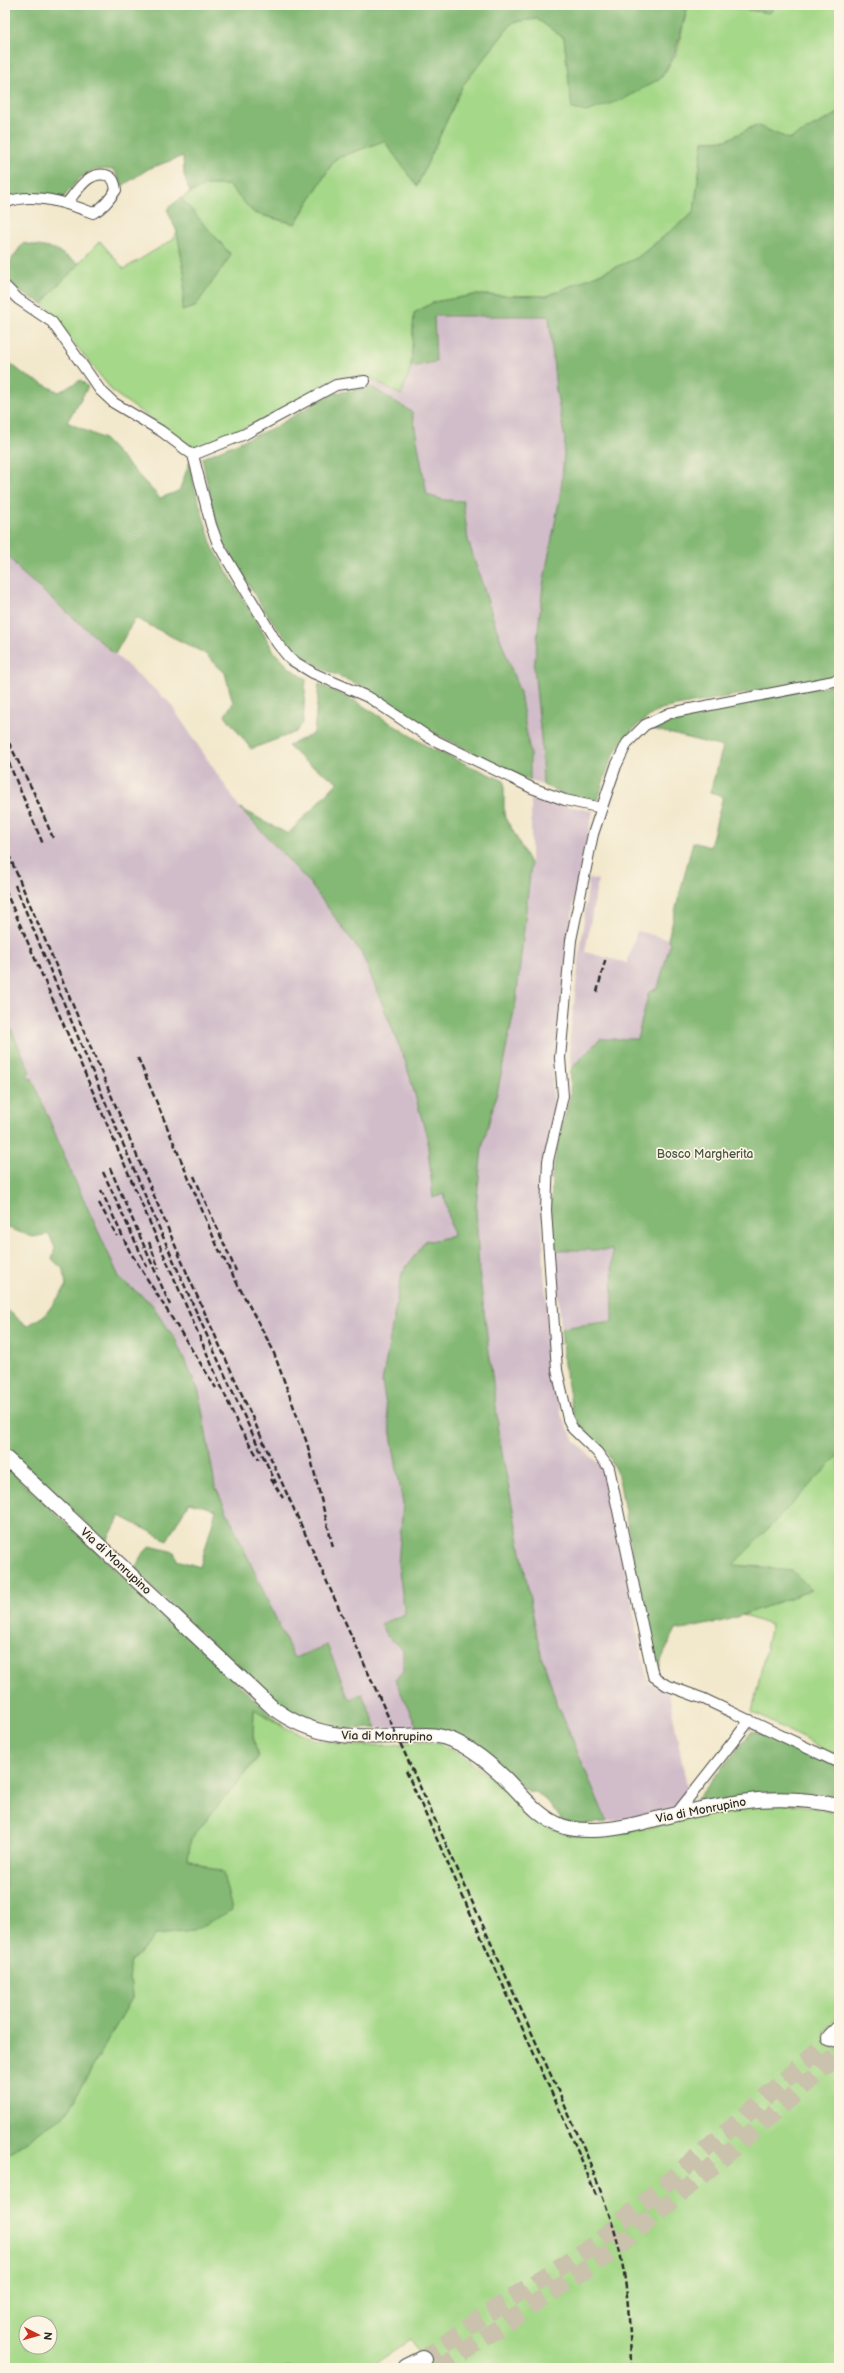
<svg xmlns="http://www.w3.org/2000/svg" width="844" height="2373" viewBox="0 0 844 2373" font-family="'Balsamiq Sans',sans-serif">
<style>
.industrial{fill:#d1bdc9}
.green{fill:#a5d888;stroke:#68825a;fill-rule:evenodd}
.forest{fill:#84b874;stroke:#587250}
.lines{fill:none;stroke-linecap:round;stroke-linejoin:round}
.highway-tunnel{stroke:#cac2ac;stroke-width:18;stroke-dasharray:18 9;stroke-linecap:butt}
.street-casing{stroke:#494743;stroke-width:12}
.secondary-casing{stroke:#494743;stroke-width:16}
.highway-casing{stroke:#494743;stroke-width:20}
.street{stroke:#fff;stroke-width:10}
.secondary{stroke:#fff;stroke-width:14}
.highway{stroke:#fff;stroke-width:18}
.rail{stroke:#2b2b2b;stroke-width:2.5;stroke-dasharray:6 3;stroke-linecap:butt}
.labels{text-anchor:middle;stroke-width:3.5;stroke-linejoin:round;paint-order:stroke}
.park-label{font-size:12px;fill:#4a5642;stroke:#fcf5e5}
.street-label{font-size:12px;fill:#2b2b2b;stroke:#fcf5e5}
</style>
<rect width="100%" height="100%" fill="#fcf5e5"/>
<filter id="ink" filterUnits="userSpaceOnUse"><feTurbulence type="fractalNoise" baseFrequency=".025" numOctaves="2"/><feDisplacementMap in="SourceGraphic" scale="8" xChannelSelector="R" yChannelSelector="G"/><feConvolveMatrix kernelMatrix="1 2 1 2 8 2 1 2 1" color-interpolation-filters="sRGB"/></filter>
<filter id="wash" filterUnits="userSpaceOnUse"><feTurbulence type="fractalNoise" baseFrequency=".012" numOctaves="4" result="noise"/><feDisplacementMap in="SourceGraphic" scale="16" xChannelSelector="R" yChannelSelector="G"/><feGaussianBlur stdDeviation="0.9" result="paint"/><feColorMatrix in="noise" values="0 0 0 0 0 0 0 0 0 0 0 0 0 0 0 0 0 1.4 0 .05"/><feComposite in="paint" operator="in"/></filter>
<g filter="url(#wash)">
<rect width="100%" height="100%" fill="#f2e8cc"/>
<path class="industrial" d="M434,316H549L556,390L565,440L561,491L552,538L541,738L543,785L530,781V753L520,693L496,627L468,540L463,501L444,500L427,495L412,412L371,387L372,379L401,395L411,367L436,362Z
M5,551L21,572L169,702L240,808L308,881L362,954L405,1060L427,1137L433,1198L444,1194L453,1236L431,1241L382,1382L403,1504L398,1564L405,1615L380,1625L386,1635L403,1650L404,1672L395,1680L418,1729L377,1728L362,1694L349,1699L327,1645L294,1658L215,1486L207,1439L151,1303L120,1279L71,1172L33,1078L30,1079L27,1074L30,1072L11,1029L5,1028Z
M531,794L557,804L593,811L574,899L552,1084L555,1109L542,1201L544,1271L553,1369L562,1417L575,1441L601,1466L609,1484L645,1670L649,1682L669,1694L688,1792L677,1807L607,1822L555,1698L539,1646L501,1447L479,1271L476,1208L482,1148L498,1089L516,1001L531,865Z
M589,878L598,880L585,952L627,963L637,931L668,939L670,944L658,988L649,992L637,1040L600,1039L571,1069L569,1044Z
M612,1249L613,1321L561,1328L555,1250Z"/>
<path class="green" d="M688,5H712L770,13L775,5H839V113L789,139L756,125L727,140L703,141L694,212L637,258L547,296L474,295L434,302L414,313L411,367L401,395L372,379L360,376L329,382L269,417L201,446L192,447L114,393L43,304L54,289L100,241L124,269L172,240L177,232L185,277L182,311L195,307L231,255L181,198L206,185H228L254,213L295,224L335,159L384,140L417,186L463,85L513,22L537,19L564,38L572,109L661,78L677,53Z
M839,1454V1757L752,1712L771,1625L741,1615L812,1590L768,1567L732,1565Z
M254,1709L284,1727L313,1739L352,1746L393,1745L412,1742L438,1743L466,1758L514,1797L546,1827L571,1835H611L766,1802L812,1807L839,1814V2015L824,2032L839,2045V2368H427L411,2340L368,2368H5V2156L66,2114L132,1998L129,1964L156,1935L193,1931L223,1873L188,1859L190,1839L258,1758L253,1736ZM26,2323H50V2347H26Z"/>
<path class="forest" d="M5,5H688L675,53L661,78L624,99L586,112L572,109L564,38L537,19L513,22L463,85L417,186L384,141L335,159L295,224L254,213L228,185H206L190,193L184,175L183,156L148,169L122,186L114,170C85,167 81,177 63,198L19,195L5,198Z
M712,5H775L770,13Z
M839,113V676L661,709C617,736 612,752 598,799C578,801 561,793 543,785L541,738L534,668L543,585L561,491L565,440L556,390L549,316H434L436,362L411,367L414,313L434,302L474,295L547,296L637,258L694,212L703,141L727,140L756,125L789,139Z
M181,198L231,255L195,307L182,311L185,277L177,232L167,209Z
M23,243L54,249L80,264L54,289L43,304L20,292L5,277V269Z
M5,359L25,375L59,392L81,380L88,387L67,422L104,439L160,498L179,491L190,461L194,486L212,546L275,653L290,668L306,679L303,723L296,732L251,749L225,715L233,703L225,673L204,653L135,618L115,654L21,572L5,551Z
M371,387L412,412L427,495L444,500L463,501L468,540L496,627L520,693L530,753V781L434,733L403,715L366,688L325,670L295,651L262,607L222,540L213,511L202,458L275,427L330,394Z
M319,684L357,702L430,748L504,781V814L531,865L516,1001L498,1089L482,1148L476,1208L479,1271L501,1447L539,1646L555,1698L607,1822L582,1824L563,1822L550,1804L536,1792H529L505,1771L418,1729L395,1680L403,1672V1650L386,1635L380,1624L405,1614L398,1564L403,1504L382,1382L402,1273L426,1240L431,1241L453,1236L444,1194L433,1198L427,1137L405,1060L362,954L308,881L240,808L288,834L338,782L303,760L288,746L314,733Z
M839,684V1455L733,1565L793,1571L812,1590L728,1620L681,1630L676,1629L662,1658L658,1673L635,1567L619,1478L607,1452L590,1438L574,1418L564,1364L561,1328L613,1321L612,1250H555L551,1213L552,1175L560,1134L570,1097L571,1069L600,1039H637L649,992L658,988L670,944L668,939L693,842L710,847L723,796L710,792L723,747L649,728C703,703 780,695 839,684Z
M5,1028L11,1029L30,1072L27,1074L30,1079L32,1078L71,1172L120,1279L151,1303L175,1339L199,1392L215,1486L294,1658L327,1645L349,1699L362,1694L377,1728C338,1731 314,1726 280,1707L134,1571L141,1556L150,1546L174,1552L177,1560L200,1567L216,1510L189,1502L167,1540L120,1516L107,1541L5,1451V1385L10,1370L5,1368V1308L27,1326L45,1315L66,1287L64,1270L52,1259L55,1248L49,1234L33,1237L5,1227Z
M5,1466L284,1727L254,1709L253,1736L258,1757L191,1839L188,1859L223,1873L232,1910L193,1931L156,1935L129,1964L132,1998L66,2114L5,2156Z
M752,1731L777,1738L839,1767V1802L690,1808Z"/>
</g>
<g filter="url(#ink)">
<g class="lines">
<path class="highway-tunnel" d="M423,2360L477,2320L594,2245L748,2113L831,2038
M439,2368L612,2252L763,2123L839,2054"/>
<defs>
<path id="street" d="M5,203C32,191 67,203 93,213C103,208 109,200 116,190C115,184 114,177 106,175C88,171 77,191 67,203
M5,286L18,299L52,322L100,390L114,403L161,431L193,455L211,525L218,544L277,643L290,659L313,673L370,698L430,738L532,788L565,800L602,808
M193,455L245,434L336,385L365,381
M839,680L670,713L645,725L627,743L616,766L593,834L571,940L560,1058L563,1096L548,1161L546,1210L557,1370L568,1419L573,1429L597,1452L609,1468L653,1676L666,1685L704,1699L839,1763
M676,1814L750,1720"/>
<path id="secondary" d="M5,1457L273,1708C315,1739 351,1737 401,1736C415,1736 432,1733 446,1738C466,1744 489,1763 504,1777C521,1794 539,1818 562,1826C570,1829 581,1830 589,1830C614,1831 640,1823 664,1817C724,1803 778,1791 839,1806"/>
<path id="highway" d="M831,2038L839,2030
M407,2368L423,2360"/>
</defs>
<use href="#street" class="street-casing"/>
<use href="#secondary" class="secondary-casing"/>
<use href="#highway" class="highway-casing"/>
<use href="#street" class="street"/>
<use href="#secondary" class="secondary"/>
<use href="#highway" class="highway"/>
<path class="rail" d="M5,735L34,793L53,838
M5,754L43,844
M5,846L189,1278L584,2148C593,2171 602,2194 610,2217C627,2266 630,2317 631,2368
M15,885C98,1086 181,1287 276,1483
M5,890L238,1425L259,1459
M597,992L606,957
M138,1058L218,1248L272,1348L307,1443L333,1547
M110,1168L170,1305
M103,1172L147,1267
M194,1176L236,1271
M101,1190L129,1250L216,1388
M99,1203L117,1236
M149,1242L159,1269
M271,1479L283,1498
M406,1771L578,2151L597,2198"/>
</g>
</g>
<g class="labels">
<g class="park-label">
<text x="705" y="1158">Bosco Margherita</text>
</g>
<g class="street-label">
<text transform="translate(116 1561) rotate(43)" y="4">Via di Monrupino</text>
<text transform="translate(387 1736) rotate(1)" y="4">Via di Monrupino</text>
<text transform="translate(701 1810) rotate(-11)" y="4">Via di Monrupino</text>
</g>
</g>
<rect width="844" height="2373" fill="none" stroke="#fcf5e5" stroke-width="20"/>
<g transform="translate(38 2335) rotate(96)"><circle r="19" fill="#fcf5e5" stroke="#a8a49b"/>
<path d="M0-3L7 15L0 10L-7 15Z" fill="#c8321e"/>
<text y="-6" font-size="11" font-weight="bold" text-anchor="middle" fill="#2b2b2b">N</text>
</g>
</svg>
